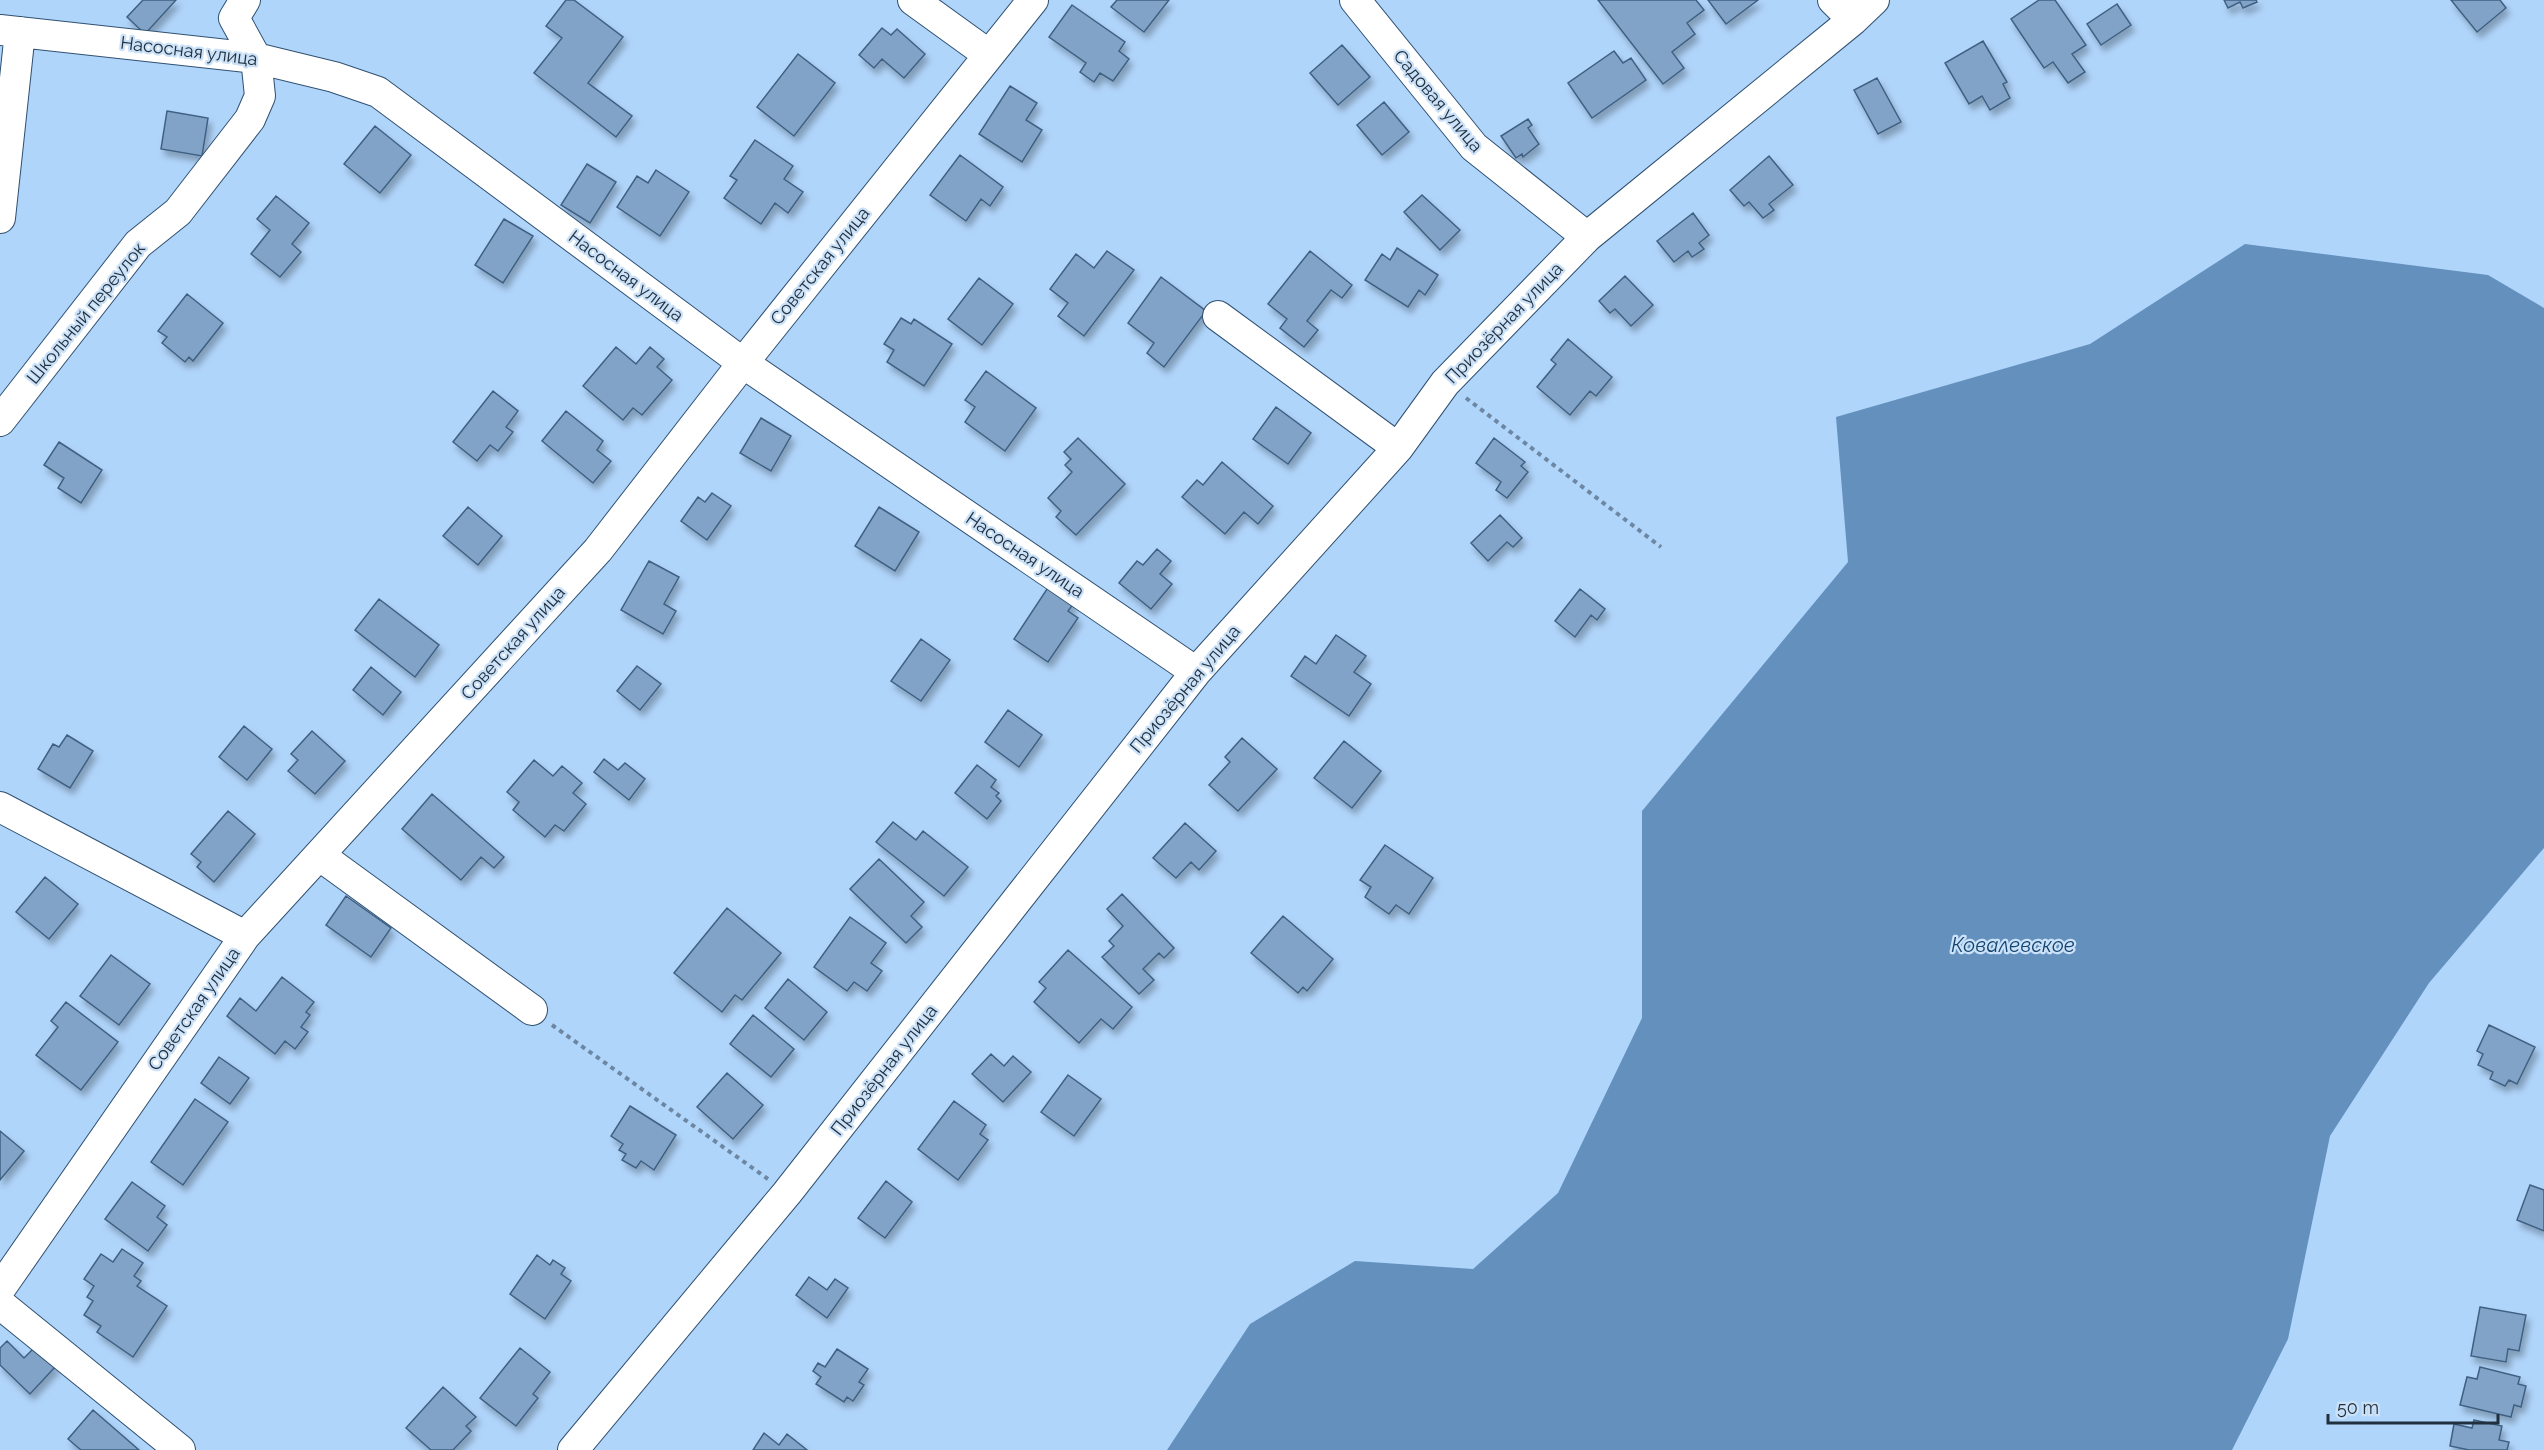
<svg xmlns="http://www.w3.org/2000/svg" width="2544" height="1450" viewBox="0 0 2544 1450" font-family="Raleway,sans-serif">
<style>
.water{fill:#6490be}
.building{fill:#80a3c7;stroke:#406182;stroke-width:1.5;filter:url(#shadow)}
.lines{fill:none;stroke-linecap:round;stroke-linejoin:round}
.minor-casing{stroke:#305171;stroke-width:32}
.path{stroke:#6d87a2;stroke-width:4;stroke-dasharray:4.5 4.5;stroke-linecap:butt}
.minor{stroke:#fff;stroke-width:30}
.labels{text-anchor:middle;stroke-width:4.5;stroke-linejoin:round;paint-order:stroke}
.street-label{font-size:18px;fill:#21303e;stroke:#cae1f8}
.water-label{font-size:20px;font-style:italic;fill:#11436f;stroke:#cae1f8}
</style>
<defs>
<filter id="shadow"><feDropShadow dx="3.5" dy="6" stdDeviation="3" flood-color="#0004"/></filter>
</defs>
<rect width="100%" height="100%" fill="#b0d5fb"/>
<path class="water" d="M2245,244L2488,275L2544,308V848L2429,983L2330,1136L2288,1339L2232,1450H1167L1250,1324L1355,1261L1473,1269L1558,1193L1642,1018V811L1848,562L1836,417L2090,344Z"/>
<path class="building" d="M143,0H176L145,34L127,17Z
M566,0H574L623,37L588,83L632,116L616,137L534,73L562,38L546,26Z
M1117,0H1169L1144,32L1111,7Z
M1598,0H1696L1704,10L1687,23L1695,34L1672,52L1684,68L1663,84Z
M1708,0H1758L1726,24Z
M2039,0H2055L2086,45L2072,54L2085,72L2068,83L2053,62L2044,68L2011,19Z
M2224,0H2256L2257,2L2243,8L2240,2L2228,8Z
M2451,0H2500L2506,8L2477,32Z
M2117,4L2131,25L2101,45L2087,24Z
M1072,5L1125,42L1119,51L1129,59L1113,81L1100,73L1094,82L1080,72L1086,63L1049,37Z
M882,28L891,35L897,29L925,54L904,78L882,59L874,68L859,55Z
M1983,41L2007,82L2003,84L2010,98L1990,110L1982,96L1969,104L1945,63Z
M1342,45L1370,77L1338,105L1310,73Z
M1614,51L1623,63L1631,58L1646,80L1592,118L1568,83Z
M798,54L835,83L794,136L757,107Z
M1877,78L1901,122L1878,134L1854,90Z
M1010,86L1037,103L1026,120L1042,130L1022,162L979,134Z
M1384,102L1409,132L1382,155L1357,125Z
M167,111L208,118L202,156L161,149Z
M1528,119L1532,125L1528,128L1539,144L1523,157L1522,154L1516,158L1501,136Z
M375,126L411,155L380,193L344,164Z
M755,140L793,166L784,179L803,192L788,213L775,203L761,224L724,198L737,180L730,176Z
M960,155L1003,187L990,206L981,199L966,221L930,195Z
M1769,156L1793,185L1769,204L1774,210L1763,218L1749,202L1744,206L1730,190Z
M587,164L616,182L590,223L561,205Z
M656,170L689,192L660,236L617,207L637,176L648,183Z
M1422,195L1460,230L1440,250L1404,212Z
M276,196L309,223L292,244L301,252L280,277L251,254L270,230L257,219Z
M1693,213L1709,235L1699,243L1704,249L1692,257L1688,251L1674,262L1657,241Z
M504,219L533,236L503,283L475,265Z
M1397,248L1438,275L1425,295L1419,290L1408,307L1365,280L1382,254L1390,260Z
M1107,251L1134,270L1084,336L1058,316L1068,303L1050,289L1076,254L1094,268Z
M1310,251L1352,285L1342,298L1331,290L1307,321L1318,330L1304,347L1280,328L1287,319L1268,304Z
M1625,276L1653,305L1631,326L1615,309L1610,313L1599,301Z
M1161,277L1206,311L1164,367L1147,353L1154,343L1128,323Z
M979,278L1013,304L982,345L948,319Z
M187,294L223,323L193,361L189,357L185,362L162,343L167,337L158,331Z
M901,318L911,324L914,319L952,344L924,386L887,362L894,350L884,344Z
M1568,339L1612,377L1596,396L1590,391L1570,415L1537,387L1556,364L1551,360Z
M616,347L636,364L650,347L664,359L657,367L672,380L642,415L633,408L623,420L583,386Z
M986,371L1036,408L1005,451L965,422L975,407L965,400Z
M493,391L518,411L506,427L513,432L498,451L490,445L477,461L453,442Z
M1276,407L1311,433L1288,464L1253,439Z
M566,411L603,441L597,450L611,461L593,483L542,441Z
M761,418L791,436L771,471L740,453Z
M1078,438L1125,484L1076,535L1056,517L1061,511L1048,498L1072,472L1065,465L1071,459L1064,452Z
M1494,438L1525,462L1521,466L1528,472L1507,498L1496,490L1501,482L1476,463Z
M59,442L102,470L81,503L58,488L64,478L44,465Z
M1222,462L1273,506L1258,524L1244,512L1225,534L1182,497L1197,480L1203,485Z
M712,493L731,506L707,540L681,521L698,497L705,502Z
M468,507L502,536L478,565L443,536Z
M879,507L919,532L895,571L855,546Z
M1500,515L1522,538L1513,547L1507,542L1488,561L1471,543Z
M1157,549L1171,561L1160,574L1172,584L1151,609L1119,583L1137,561L1143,565Z
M649,561L679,577L664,604L676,611L663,634L621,610Z
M1049,586L1074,603L1068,611L1078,618L1048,662L1014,639Z
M1580,589L1605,609L1597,620L1591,615L1575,637L1555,621Z
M379,599L439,645L415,677L355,630Z
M1336,635L1366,656L1354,672L1371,684L1349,716L1291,676L1305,656L1316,664Z
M921,639L950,660L921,701L891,681Z
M637,666L661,684L640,710L617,691Z
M371,667L401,692L383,715L353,690Z
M1008,710L1042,735L1019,767L985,742Z
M244,726L272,749L247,780L219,757Z
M312,731L345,761L315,794L288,771L298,760L291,754Z
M67,735L93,751L70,788L38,769L53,744L59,747Z
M1242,738L1277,769L1238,811L1209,785L1230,762L1225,757Z
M1344,741L1381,771L1352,808L1314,778Z
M604,759L618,770L625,763L645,779L629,800L594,772Z
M534,760L553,776L562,766L582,783L573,793L586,804L564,831L555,825L545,837L513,810L519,802L507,792Z
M977,765L996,780L991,787L999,793L996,796L1001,801L987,819L955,793Z
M432,794L504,857L494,868L481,857L461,880L402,829Z
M228,811L255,834L214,882L197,867L201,862L191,854Z
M893,822L916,840L923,831L968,867L944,896L876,842Z
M1185,823L1216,851L1199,870L1191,862L1176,878L1153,858Z
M1385,845L1433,878L1409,914L1396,905L1389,914L1365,897L1371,887L1360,880Z
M879,859L924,902L911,916L922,927L906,943L850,889Z
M45,877L78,904L49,939L16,912Z
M1122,894L1174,948L1164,958L1159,953L1143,969L1154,980L1139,994L1102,957L1114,946L1109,941L1123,926L1107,909Z
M346,896L391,928L371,957L326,925Z
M727,908L781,953L742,1000L735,995L722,1012L674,973Z
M1283,916L1333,959L1307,991L1303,987L1298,993L1251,953Z
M850,917L886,943L871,963L882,971L867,991L854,982L847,991L814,967Z
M1068,950L1132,1007L1113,1029L1101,1019L1079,1043L1034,1002L1046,988L1039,982Z
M111,955L150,984L119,1025L80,996Z
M282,977L314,1002L306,1012L310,1015L301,1027L308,1032L295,1049L285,1041L275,1054L227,1016L240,998L256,1011Z
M788,979L827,1012L804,1040L765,1008Z
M66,1002L118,1042L81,1090L36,1055L58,1027L51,1021Z
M753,1015L794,1049L771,1077L730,1044Z
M2489,1025L2535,1047L2517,1084L2509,1080L2505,1086L2490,1079L2493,1072L2478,1065L2483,1054L2477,1051Z
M991,1054L1004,1066L1013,1056L1031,1072L1003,1102L972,1074Z
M219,1057L249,1078L230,1104L201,1083Z
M727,1073L763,1105L733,1139L697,1107Z
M1068,1075L1101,1099L1074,1136L1041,1112Z
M195,1099L228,1122L183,1185L151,1162Z
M954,1101L986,1125L980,1134L988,1140L958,1180L918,1149Z
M630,1106L676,1135L654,1170L641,1161L636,1168L622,1160L626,1154L619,1150L623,1144L611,1136Z
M0,1131L24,1151L0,1180Z
M886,1181L912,1202L885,1238L858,1218Z
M132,1182L165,1206L157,1217L167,1225L148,1251L105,1219Z
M2530,1185L2544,1190V1231L2517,1220Z
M122,1249L143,1263L134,1276L141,1281L137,1286L167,1306L133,1357L97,1332L101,1326L84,1315L93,1301L87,1297L94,1286L84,1279L101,1254L113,1262Z
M537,1255L550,1265L553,1260L565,1268L561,1274L571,1281L545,1319L510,1294Z
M809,1277L827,1290L835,1279L848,1288L827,1318L796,1295Z
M2480,1307L2526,1315L2519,1351L2508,1349L2506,1362L2471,1356Z
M7,1341L24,1358L36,1346L56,1366L30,1394L0,1365V1348Z
M520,1348L550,1372L533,1394L538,1398L516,1426L480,1398Z
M837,1349L868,1369L859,1382L864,1385L853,1401L847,1397L844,1402L816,1384L821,1377L813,1371L818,1363L825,1367Z
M2480,1367L2520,1377L2518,1384L2526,1386L2521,1407L2514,1405L2511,1417L2460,1405L2467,1377L2477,1379Z
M443,1387L476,1417L466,1426L471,1431L453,1450H431L406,1428Z
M93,1410L139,1450H81L68,1439Z
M2474,1420L2502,1426L2499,1440L2509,1442L2507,1450H2469L2450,1446L2454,1424L2472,1428Z
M764,1433L779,1445L787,1434L807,1450H753Z"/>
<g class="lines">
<defs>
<path id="minor" d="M913,0L989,55
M1355,0L1474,147L1587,237
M1833,0L1853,20
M0,30L256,58L334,77L378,92L743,363L1196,672
M0,218L20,32
M1218,316L1398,448
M0,421L138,244L178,212L250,119L260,96L256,58L234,18L245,0
M0,807L245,936
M319,855L532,1010
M0,1289L245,936L598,550L743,363L1033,0
M0,1304L180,1450
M573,1450L787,1193L1196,672L1398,448L1445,383L1587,237L1853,20L1874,0"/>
</defs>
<use href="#minor" class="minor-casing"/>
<path class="path" d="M1466,398L1661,547
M552,1025L768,1179"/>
<use href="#minor" class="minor"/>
</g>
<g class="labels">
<g class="street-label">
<text transform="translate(189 51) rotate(7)" y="6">Насосная улица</text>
<text transform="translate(1438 101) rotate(50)" y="6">Садовая улица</text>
<text transform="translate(820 266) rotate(-51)" y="6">Советская улица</text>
<text transform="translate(626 276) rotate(37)" y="6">Насосная улица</text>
<text transform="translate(86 313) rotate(-51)" y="6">Школьный переулок</text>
<text transform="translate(1504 323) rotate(-46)" y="6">Приозёрная улица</text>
<text transform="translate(1025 555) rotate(34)" y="6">Насосная улица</text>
<text transform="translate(513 643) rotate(-48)" y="6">Советская улица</text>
<text transform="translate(1185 689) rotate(-50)" y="6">Приозёрная улица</text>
<text transform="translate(194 1009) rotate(-55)" y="6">Советская улица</text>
<text transform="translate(884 1070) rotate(-52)" y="6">Приозёрная улица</text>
</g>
<g class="water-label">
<text x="2013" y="952">Ковалевское</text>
</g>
</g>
<path d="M2328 1414v9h170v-9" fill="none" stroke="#21303e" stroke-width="3"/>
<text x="2337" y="1414" font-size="18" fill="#21303e" stroke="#cae1f8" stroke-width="4.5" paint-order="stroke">50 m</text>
</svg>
